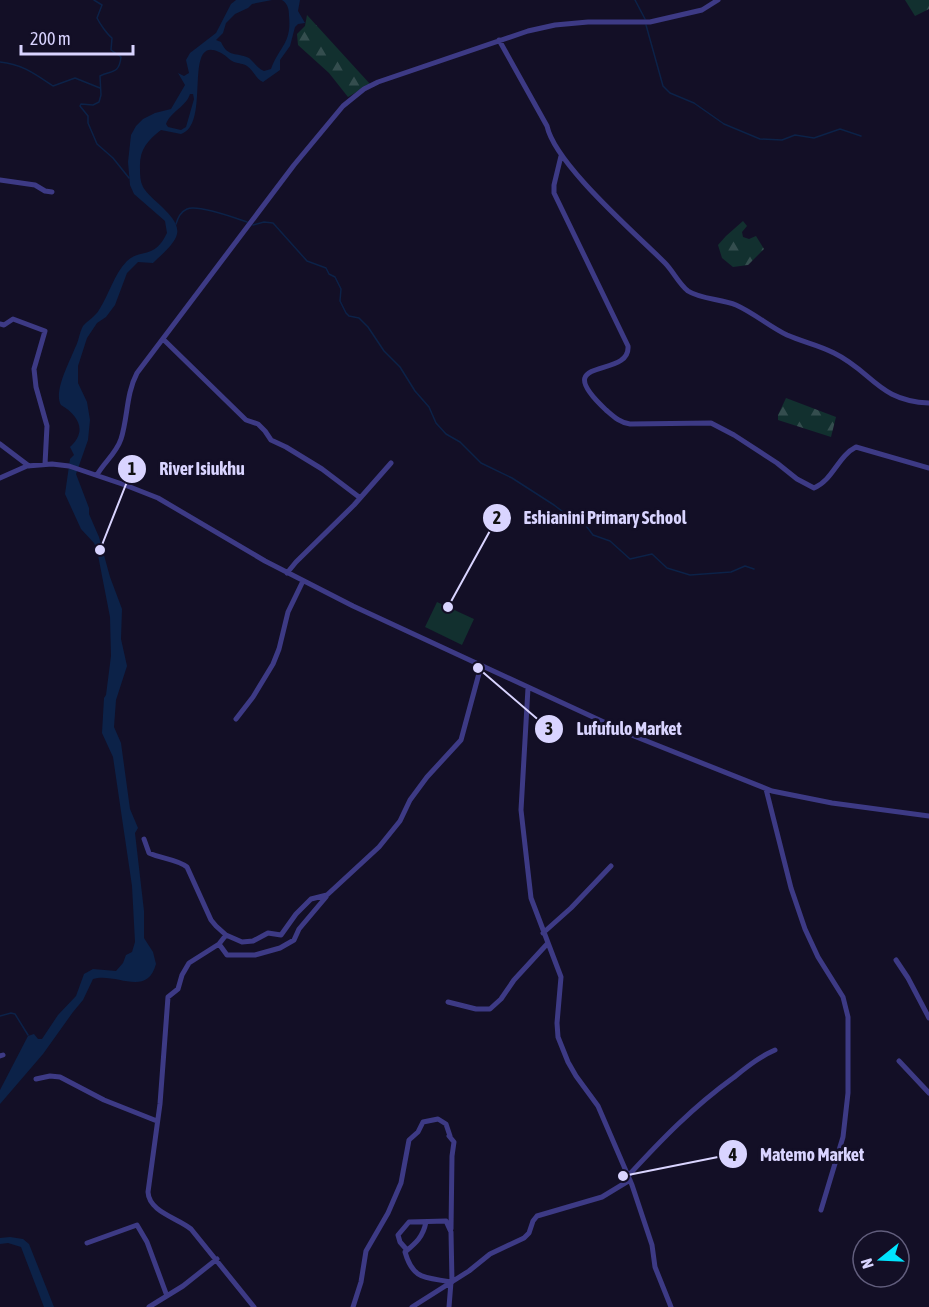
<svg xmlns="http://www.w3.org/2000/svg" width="929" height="1307" viewBox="0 0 929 1307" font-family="'Asap Condensed',sans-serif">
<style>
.forest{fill:url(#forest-firs)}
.pitch{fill:#12302f}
.water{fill:#0c2248;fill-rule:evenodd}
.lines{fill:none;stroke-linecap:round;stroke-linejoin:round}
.stream{stroke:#0c2248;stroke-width:1.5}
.minor{stroke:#3d3a85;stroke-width:5}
.leader{fill:none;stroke:#d9d4ff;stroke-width:2}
.callout-dot{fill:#d9d4ff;stroke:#130f26;stroke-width:2}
.mark-label{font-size:18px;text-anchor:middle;font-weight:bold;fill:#111}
.callout-label{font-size:18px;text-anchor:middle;font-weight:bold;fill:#d9d4ff;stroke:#130f26;stroke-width:6;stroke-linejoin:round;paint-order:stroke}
</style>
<defs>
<pattern id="forest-firs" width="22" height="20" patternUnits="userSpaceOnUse" patternTransform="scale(1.5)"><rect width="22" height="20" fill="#12302f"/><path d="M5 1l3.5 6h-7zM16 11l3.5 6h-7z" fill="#344d4e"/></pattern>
</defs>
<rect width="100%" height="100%" fill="#130f26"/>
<path class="forest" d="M905,0H929V9L915,16Z
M307,15L370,84L348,97L329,73L298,45L297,34L305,26Z
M743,221L747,226L742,232L743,237L749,239L756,236L764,249L748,265L733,267L722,258L718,245L726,236Z
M786,398L836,417L831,437L778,420V415Z"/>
<path class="pitch" d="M437,602L474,619L462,645L425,627Z"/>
<path class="water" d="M236,0H272L252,4L248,8L235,14L226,23L223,33L216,40L221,42C228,58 237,52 249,58C254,62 257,68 264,71L271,69C279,47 292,43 289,16C289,9 288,4 282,0H300L298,11L305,23L298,24L295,27L290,46L280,60V70L263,82C256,79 254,71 247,66C243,63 239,64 234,62C229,60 225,54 219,52C182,35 212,125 181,134L161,130C147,141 139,150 140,169C140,175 140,181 143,187C150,200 181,217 177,234C175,244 160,256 153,263L138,262L127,273L115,305L106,317L97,323L87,338L78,366V383L87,402L90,420L88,440L76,474L89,508V514L99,537L110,577L122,609L121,639L127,666L116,700L114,727L121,743L130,809L138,828L135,833L144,911V938L153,952L156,964C147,998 116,972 93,979L83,1000L73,1012L43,1054L0,1104V1090L28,1036L34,1034L38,1039H42L58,1015L76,996L84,974L93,969L116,971L123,963L126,955L132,952L135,942L132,886L113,757L102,733L104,698L106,695L111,656L110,617L97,550L94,543L81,529L65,494L70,459L74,455L70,447C88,431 78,415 61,405C53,392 70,361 75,348C79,341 79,333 83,326C88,320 95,317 99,310C109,295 114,274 127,261C141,248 154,260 167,233L165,221L134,194L130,185L128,162L131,135L136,126L143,119L155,113L171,109L185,85L178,73L184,76L189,73L186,60L190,53L216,33L231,4ZM190,94H193L194,99L186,127L181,130L168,127L166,124C171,111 186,107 190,94Z
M10,1237L23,1239L29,1244L54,1307H44L21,1247L8,1243L0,1244V1238Z"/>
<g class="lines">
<path class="stream" d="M94,0L102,5L97,18C100,24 107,34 112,38L111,50L121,57C119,75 111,70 100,76L101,95L99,102L93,105L81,104L80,106L88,116V123L97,144L113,158L129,178
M635,0L645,19
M646,25L663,86L670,93L694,103L724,124L760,139L782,140L795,135L814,138L840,129L861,136
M0,62C22,64 35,74 53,86L75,78L100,88
M176,224C178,218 180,212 187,209C198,204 235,218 247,222
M253,225L264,222L273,223L307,261L326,268L329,274L335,277L341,289L340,301L346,313L349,316L359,318L368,327L384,351L400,367L415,391L429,407L436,423L446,434L460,442L481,463L512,478L554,505L571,518L584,523L593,535L610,541L630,559L652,554L667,568L690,575L731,572L745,566L754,569
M0,1016L11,1013L15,1014L28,1035"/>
<path class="minor" d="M499,40L547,126C555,164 635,233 665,263C673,271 679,284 688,291C700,299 722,299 736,305C754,313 770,327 787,335C803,342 819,345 834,353C873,372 878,401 929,403
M561,156L554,185V193L628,346C631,380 546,354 606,410C613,416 620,423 630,424L711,423L734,435L777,463L797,479L814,488C833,480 838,456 856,447L929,468
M0,180L35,185L45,191L52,192
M0,324L4,325L13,319L45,331L34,369L36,387L47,426L45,464
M163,339L246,420L258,424L265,431L271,440L286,447L322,469L359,497
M0,444L29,466
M97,475C104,462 116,454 121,439C128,417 126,394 137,373L294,165L343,106L364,89L378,82L528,31L555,25L588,22H650L702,10L718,0
M0,478L27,466L52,464L69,466L125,485L158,498L265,561L353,606L634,736L772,791L832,803L929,816
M287,573L296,562L354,505L391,463
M528,688L521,810L531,898L561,977L557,1023L558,1037L568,1062L576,1076L598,1106L632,1185L652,1245L655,1267L671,1307
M236,719L253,697L273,664L279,649L288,612L303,581
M766,789L791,888L805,929L818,957L843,997L848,1017V1093L843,1137L821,1210
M144,839L149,853C162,859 177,859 187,867L211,920L216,926L226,935
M543,933L571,908L611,866
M219,944L227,955H255L280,948L294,940L299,929L326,897
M896,960L908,978L929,1018
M448,1002L476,1009H490L501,999L514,980L548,943
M0,1056L3,1055
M899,1061L929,1093
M36,1079L50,1076L60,1077L104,1100L157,1121
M449,1136L454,1142L452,1156L451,1229
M628,1176C662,1139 693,1107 733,1078C747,1067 759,1057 775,1050
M426,1222C423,1237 416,1243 405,1252C413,1280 425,1277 451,1282L449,1307
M87,1243L137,1225L147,1242L167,1296
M407,1250L400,1242L398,1235L409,1222L446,1221L451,1232L452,1282
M149,1307L183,1286L217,1259
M254,1307L191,1229C178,1218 149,1212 148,1192L160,1104L168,997L178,989L182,975L189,963L219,944L226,935L242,942L253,941L268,933L281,935L296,914L311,899L327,895L379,847L400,821L410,800L427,777L461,740L481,666
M353,1307L361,1282L366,1251L388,1213L401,1183L409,1140L418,1132L423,1122L438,1119L446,1124L450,1136
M412,1307L469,1271L490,1254L524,1238L529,1233L533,1221L537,1216L602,1197L630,1180"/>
</g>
<path class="leader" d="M100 550L132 469M448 607L497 518M478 668L549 729M623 1176L733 1154"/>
<g class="callout-dot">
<circle cx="100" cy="550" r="6"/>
<circle cx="448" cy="607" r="6"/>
<circle cx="478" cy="668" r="6"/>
<circle cx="623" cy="1176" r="6"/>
<circle cx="132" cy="469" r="15"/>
<circle cx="497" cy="518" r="15"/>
<circle cx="549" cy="729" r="15"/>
<circle cx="733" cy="1154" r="15"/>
</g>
<g class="mark-label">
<text x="132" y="475">1</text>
<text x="497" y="524">2</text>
<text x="549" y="735">3</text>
<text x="733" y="1161">4</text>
</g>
<g class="callout-label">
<text x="202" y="475">River Isiukhu</text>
<text x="605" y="524">Eshianini Primary School</text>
<text x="629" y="735">Lufufulo Market</text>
<text x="812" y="1161">Matemo Market</text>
</g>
<g transform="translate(881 1259) rotate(252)"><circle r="28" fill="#130f26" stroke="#625e7d" stroke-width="1.5"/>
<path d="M0-4.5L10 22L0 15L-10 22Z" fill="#00e5ff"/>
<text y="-9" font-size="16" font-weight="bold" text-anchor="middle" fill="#d9d4ff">N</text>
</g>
<path d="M21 45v9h112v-9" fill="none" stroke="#d9d4ff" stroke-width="3"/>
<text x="30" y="45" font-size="18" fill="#d9d4ff" stroke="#130f26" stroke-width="4.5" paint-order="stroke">200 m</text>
</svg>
